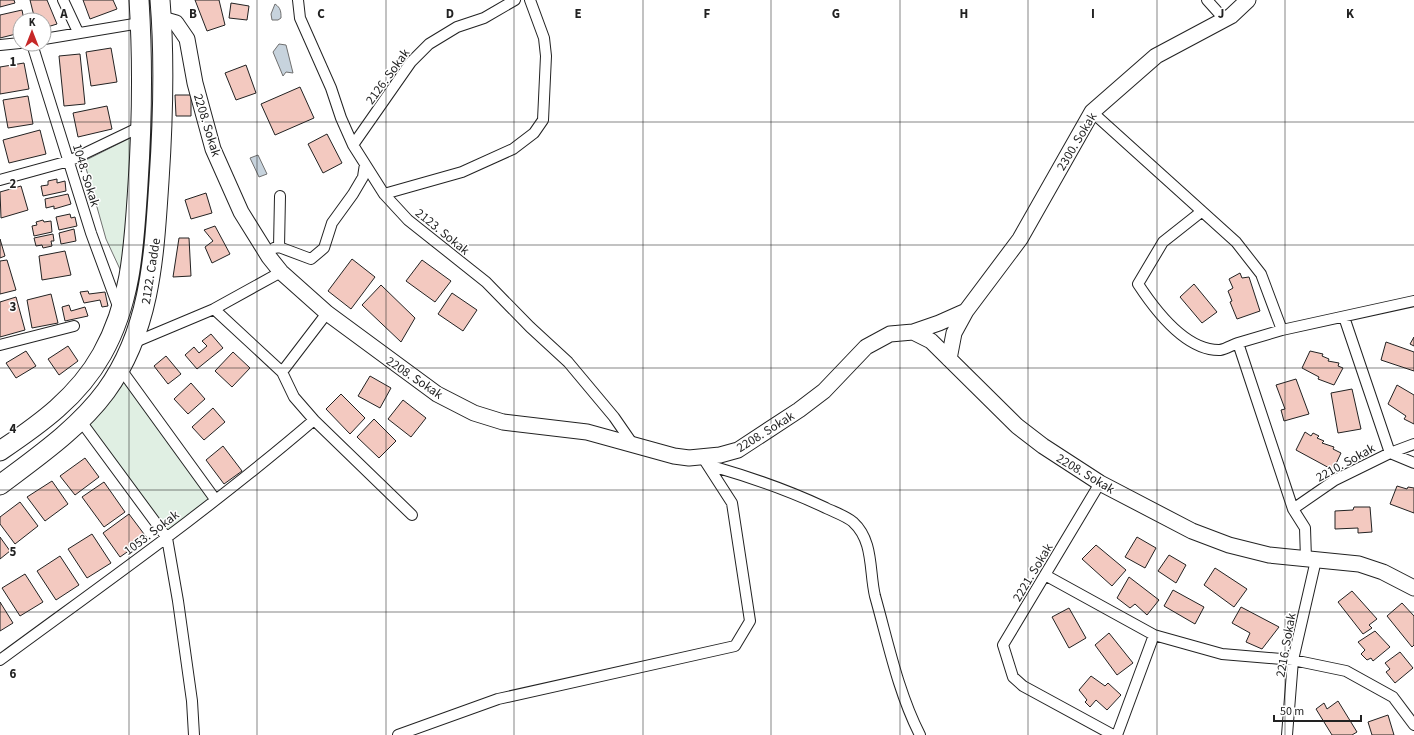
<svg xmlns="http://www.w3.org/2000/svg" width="1414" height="735" viewBox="0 0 1414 735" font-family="'Source Sans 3',sans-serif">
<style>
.green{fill:#e0efe3;stroke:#6f6f6f}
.water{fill:#c7d3dd;stroke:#6f6f6f}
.building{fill:#f3c9c0;stroke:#222}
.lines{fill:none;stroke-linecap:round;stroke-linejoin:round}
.street-casing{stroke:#222;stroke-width:12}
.secondary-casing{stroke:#222;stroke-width:17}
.highway-casing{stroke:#222;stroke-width:21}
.street{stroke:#fff;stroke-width:10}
.secondary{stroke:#fff;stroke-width:15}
.highway{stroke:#fff;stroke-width:19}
.grid{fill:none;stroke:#222;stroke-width:1;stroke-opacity:0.55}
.labels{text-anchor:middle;stroke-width:3;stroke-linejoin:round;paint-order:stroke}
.street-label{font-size:13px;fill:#222;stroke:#fff}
.grid-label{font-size:13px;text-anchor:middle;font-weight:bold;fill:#222;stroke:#fff;stroke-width:3;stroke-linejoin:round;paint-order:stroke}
</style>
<rect width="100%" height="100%" fill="#fff"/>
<path class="green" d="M134,136L125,280L106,239L84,161Z
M120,368L215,499L167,538L80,420Z"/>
<path class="water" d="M275,4C281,8 281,12 281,18L278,20H272L271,14Z
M279,44L286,45L293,73L286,72L283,76L273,52Z
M258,155L267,174L259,177L250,158Z"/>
<path class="building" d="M0,0H14L15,3L0,7Z
M30,0H47L57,24L44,28V20H35Z
M83,0H113L117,9L90,19Z
M195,0H219L225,25L207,31Z
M231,3L249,6L247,20L229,18Z
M22,10L24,20H20V33L0,38V15Z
M111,48L117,82L91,86L86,52Z
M80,54L85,104L64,106L59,56Z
M24,63L29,89L0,94V67Z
M246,65L256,93L236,100L225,73Z
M300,87L314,118L275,135L261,104Z
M175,95H191V116H176Z
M28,96L33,124L8,128L3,100Z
M107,106L112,129L78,137L73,113Z
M40,130L46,154L9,163L3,140Z
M327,134L342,163L323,173L308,144Z
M57,179V183L65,181L66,191L43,196L41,186L48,185V181Z
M21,186L28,210L1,218L0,192Z
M206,193L212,213L191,219L185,200Z
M68,194L71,204L54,209V206L46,208L45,199Z
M70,214L71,218L75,217L77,226L59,230L56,217Z
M43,220L44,222L51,221L52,232L34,236L32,226L37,225L36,222Z
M215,226L230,254L212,263L205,247L213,241L204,230Z
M74,229L76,241L61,244L59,233Z
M53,234L54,241H51L52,246L43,248L42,245L36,246L34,238Z
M179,238H189L191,276L173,277Z
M0,239L5,256L0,258Z
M65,251L71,275L42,280L39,256Z
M352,259L375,277L351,309L328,291Z
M7,260L16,290L0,294V261Z
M422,260L451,281L435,302L406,281Z
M1240,273L1242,278L1249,277L1260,311L1237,319L1230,302L1232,301L1228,291L1233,288L1229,279Z
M1194,284L1217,312L1202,323L1180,297Z
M381,285L415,318L401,342L362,305Z
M88,291L89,294L105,292L108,306L102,307L100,300L84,303L80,292Z
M452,293L477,310L463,331L438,314Z
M51,294L58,323L32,328L27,300Z
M16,297L25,330L0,337V302Z
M69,305L71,311L85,307L88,316L65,321L62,307Z
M211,334L223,348L197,369L185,355L194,347L199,353L207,346L202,341Z
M1414,337V346L1410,344Z
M1386,342L1414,352V371L1381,360Z
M68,346L78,361L59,375L48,359Z
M26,351L36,366L16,378L6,363Z
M1310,351L1323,354L1322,356L1329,359L1328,361L1339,363L1338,366L1343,368L1334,385L1318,379L1319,377L1302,368Z
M233,352L250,368L232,387L215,371Z
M166,356L181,374L168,384L154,366Z
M370,376L391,388L380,408L358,396Z
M1296,379L1309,414L1284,421L1281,410L1285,409L1276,385Z
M191,383L205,399L188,414L174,399Z
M1397,385L1414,395V424L1404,419L1406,416L1388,404Z
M1352,389L1361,429L1338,433L1331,393Z
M341,394L365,418L350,434L326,409Z
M403,400L426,418L411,437L388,419Z
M213,408L225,422L204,440L192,427Z
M374,419L396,441L379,458L357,437Z
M1305,432L1311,436L1313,433L1319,436L1317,438L1324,441L1322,443L1334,447L1333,449L1341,453L1333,470L1296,450Z
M223,446L242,471L224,484L206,460Z
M85,458L99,477L75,495L60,476Z
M52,481L68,504L45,521L27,497Z
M104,482L125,512L104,527L82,497Z
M1397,486L1407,489L1408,487L1414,488V513L1390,504Z
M20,502L38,526L15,544L0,524V517Z
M1354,507H1370L1372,532L1358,533V528L1335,529V511L1353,510Z
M129,514L147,538L120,557L103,533Z
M92,534L111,563L87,578L68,549Z
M0,537L10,551L0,559Z
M1137,537L1156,548L1145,568L1125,557Z
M1096,545L1126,570L1112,586L1082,559Z
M1169,555L1186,565L1176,583L1158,571Z
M60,556L79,585L56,600L37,571Z
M1215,568L1247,589L1234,607L1204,585Z
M25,574L43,602L20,616L2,588Z
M1129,577L1159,600L1147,615L1135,604L1130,608L1117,598Z
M1173,590L1204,607L1195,624L1164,606Z
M1352,591L1377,619L1369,625L1372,628L1363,634L1338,602Z
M0,602L13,623L0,631Z
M1402,603L1414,616V645L1412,647L1387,616Z
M1241,607L1279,627L1262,649L1246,642L1250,633L1232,623Z
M1069,608L1086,638L1069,648L1052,617Z
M1375,631L1390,647L1373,661L1371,658L1367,660L1361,654L1365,650L1358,642Z
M1109,633L1133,663L1117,675L1095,645Z
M1400,652L1413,668L1395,683L1386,672L1390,669L1385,663Z
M1091,676L1105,686L1108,683L1121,695L1107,710L1096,700L1090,707L1085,702L1087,700L1079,690Z
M1338,701L1357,732L1352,735H1332L1316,709L1324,703L1327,709Z
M1388,715L1394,735H1372L1368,722Z"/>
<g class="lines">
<defs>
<path id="street" d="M63,0L78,32
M298,0L300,18L331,88L341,118L353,145L384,194L408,220L486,282L530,327L568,362L614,417L632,443
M1207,0L1225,20
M44,39L140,23
M32,44L91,233L119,309
M0,45L20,43
M1092,112L1236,242L1261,274L1282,330
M353,145L411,62L429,44L457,27L484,18L515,0
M0,180L69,161L142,126
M384,194L462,172L513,149L534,133L543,120L546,56L544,38L530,0
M1201,212L1163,242L1138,284C1155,310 1186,351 1220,350C1226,349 1232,345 1238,343
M279,247L311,259L324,248L332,223L353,194L363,177L365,164
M274,248L279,247L280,196
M214,309L282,372
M1344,317L1390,453L1414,463
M133,343L214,309L281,272
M0,345L74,326
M120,368L215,499
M80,420L167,538L178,601L192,701L194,735
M314,420L412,515
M706,460L715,467C753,478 790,491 826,508C834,512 846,516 853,522C874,541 869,571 875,596C888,642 898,692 920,735
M1100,483L1003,645L1013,677L1023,686L1113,735
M1293,509L1335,480L1390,453L1414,444
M1306,559L1305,528L1293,509L1238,343L1282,330L1414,301
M1045,575L1154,635L1222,654L1293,660L1346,671L1393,697L1414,725
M0,660C106,582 214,506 314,420L294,397L282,372L327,313
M398,735L498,699L735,646L750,621L732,503L703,458
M1117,735L1154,635
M1287,735L1293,660L1316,560"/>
<path id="secondary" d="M162,19L176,23L187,39L195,83L213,149L241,212L269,257L281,272L327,313L437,394L474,413L503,422L587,432L674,456L689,458L720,455L738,450L799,410L824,391L866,347L890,334L913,332L931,341L1017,426L1043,446L1100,483L1192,531L1229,545L1269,555L1359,564L1383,572L1414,588
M913,332L939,323L966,311
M949,359L954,333L966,311L1020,239L1092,112L1156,56L1231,16L1248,0"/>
<path id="highway" d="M0,451C40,424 78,397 102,354C132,301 134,244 138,184C142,123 143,62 139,0
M0,485C37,457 78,429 106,391C151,329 154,255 159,181C163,121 165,60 160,0"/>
</defs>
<use href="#street" class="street-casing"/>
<use href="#secondary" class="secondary-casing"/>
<use href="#highway" class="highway-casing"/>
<use href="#street" class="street"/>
<use href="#secondary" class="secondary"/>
<use href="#highway" class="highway"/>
</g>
<path class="grid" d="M129,0V735M257,0V735M386,0V735M514,0V735M643,0V735M771,0V735M900,0V735M1028,0V735M1157,0V735M1285,0V735M0,122H1414M0,245H1414M0,368H1414M0,490H1414M0,612H1414"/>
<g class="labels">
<g class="street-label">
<text transform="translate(387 76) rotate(-54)" y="5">2126. Sokak</text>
<text transform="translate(208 125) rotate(73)" y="5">2208. Sokak</text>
<text transform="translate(1076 141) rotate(-59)" y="5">2300. Sokak</text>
<text transform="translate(87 175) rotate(73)" y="5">1048. Sokak</text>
<text transform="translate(443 231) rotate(39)" y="5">2123. Sokak</text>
<text transform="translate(150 271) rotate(-81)" y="5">2122. Cadde</text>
<text transform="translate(415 377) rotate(34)" y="5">2208. Sokak</text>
<text transform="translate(765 431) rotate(-32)" y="5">2208. Sokak</text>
<text transform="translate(1345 462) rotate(-29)" y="5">2210. Sokak</text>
<text transform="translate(1086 473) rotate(31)" y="5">2208. Sokak</text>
<text transform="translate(151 532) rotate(-37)" y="5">1053. Sokak</text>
<text transform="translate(1032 572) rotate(-59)" y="5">2221. Sokak</text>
<text transform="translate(1285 645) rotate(-80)" y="5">2216. Sokak</text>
</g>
</g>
<g class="grid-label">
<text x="64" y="18">A</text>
<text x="193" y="18">B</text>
<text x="321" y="18">C</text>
<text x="450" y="18">D</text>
<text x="578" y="18">E</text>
<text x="707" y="18">F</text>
<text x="836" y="18">G</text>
<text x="964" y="18">H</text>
<text x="1093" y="18">I</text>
<text x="1221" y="18">J</text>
<text x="1350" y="18">K</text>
<text x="13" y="66">1</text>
<text x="13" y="188">2</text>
<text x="13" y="311">3</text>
<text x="13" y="433">4</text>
<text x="13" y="556">5</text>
<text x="13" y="678">6</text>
</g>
<g transform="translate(32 32)"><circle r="19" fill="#ffffff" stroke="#a7a7a7"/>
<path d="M0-3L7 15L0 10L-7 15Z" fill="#c62828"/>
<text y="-6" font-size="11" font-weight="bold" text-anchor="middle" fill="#222222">K</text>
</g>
<path d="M1274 715v6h87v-6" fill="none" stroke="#222222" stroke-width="2"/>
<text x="1280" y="715" font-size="12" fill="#222222" stroke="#ffffff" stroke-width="3" paint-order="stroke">50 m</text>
</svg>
